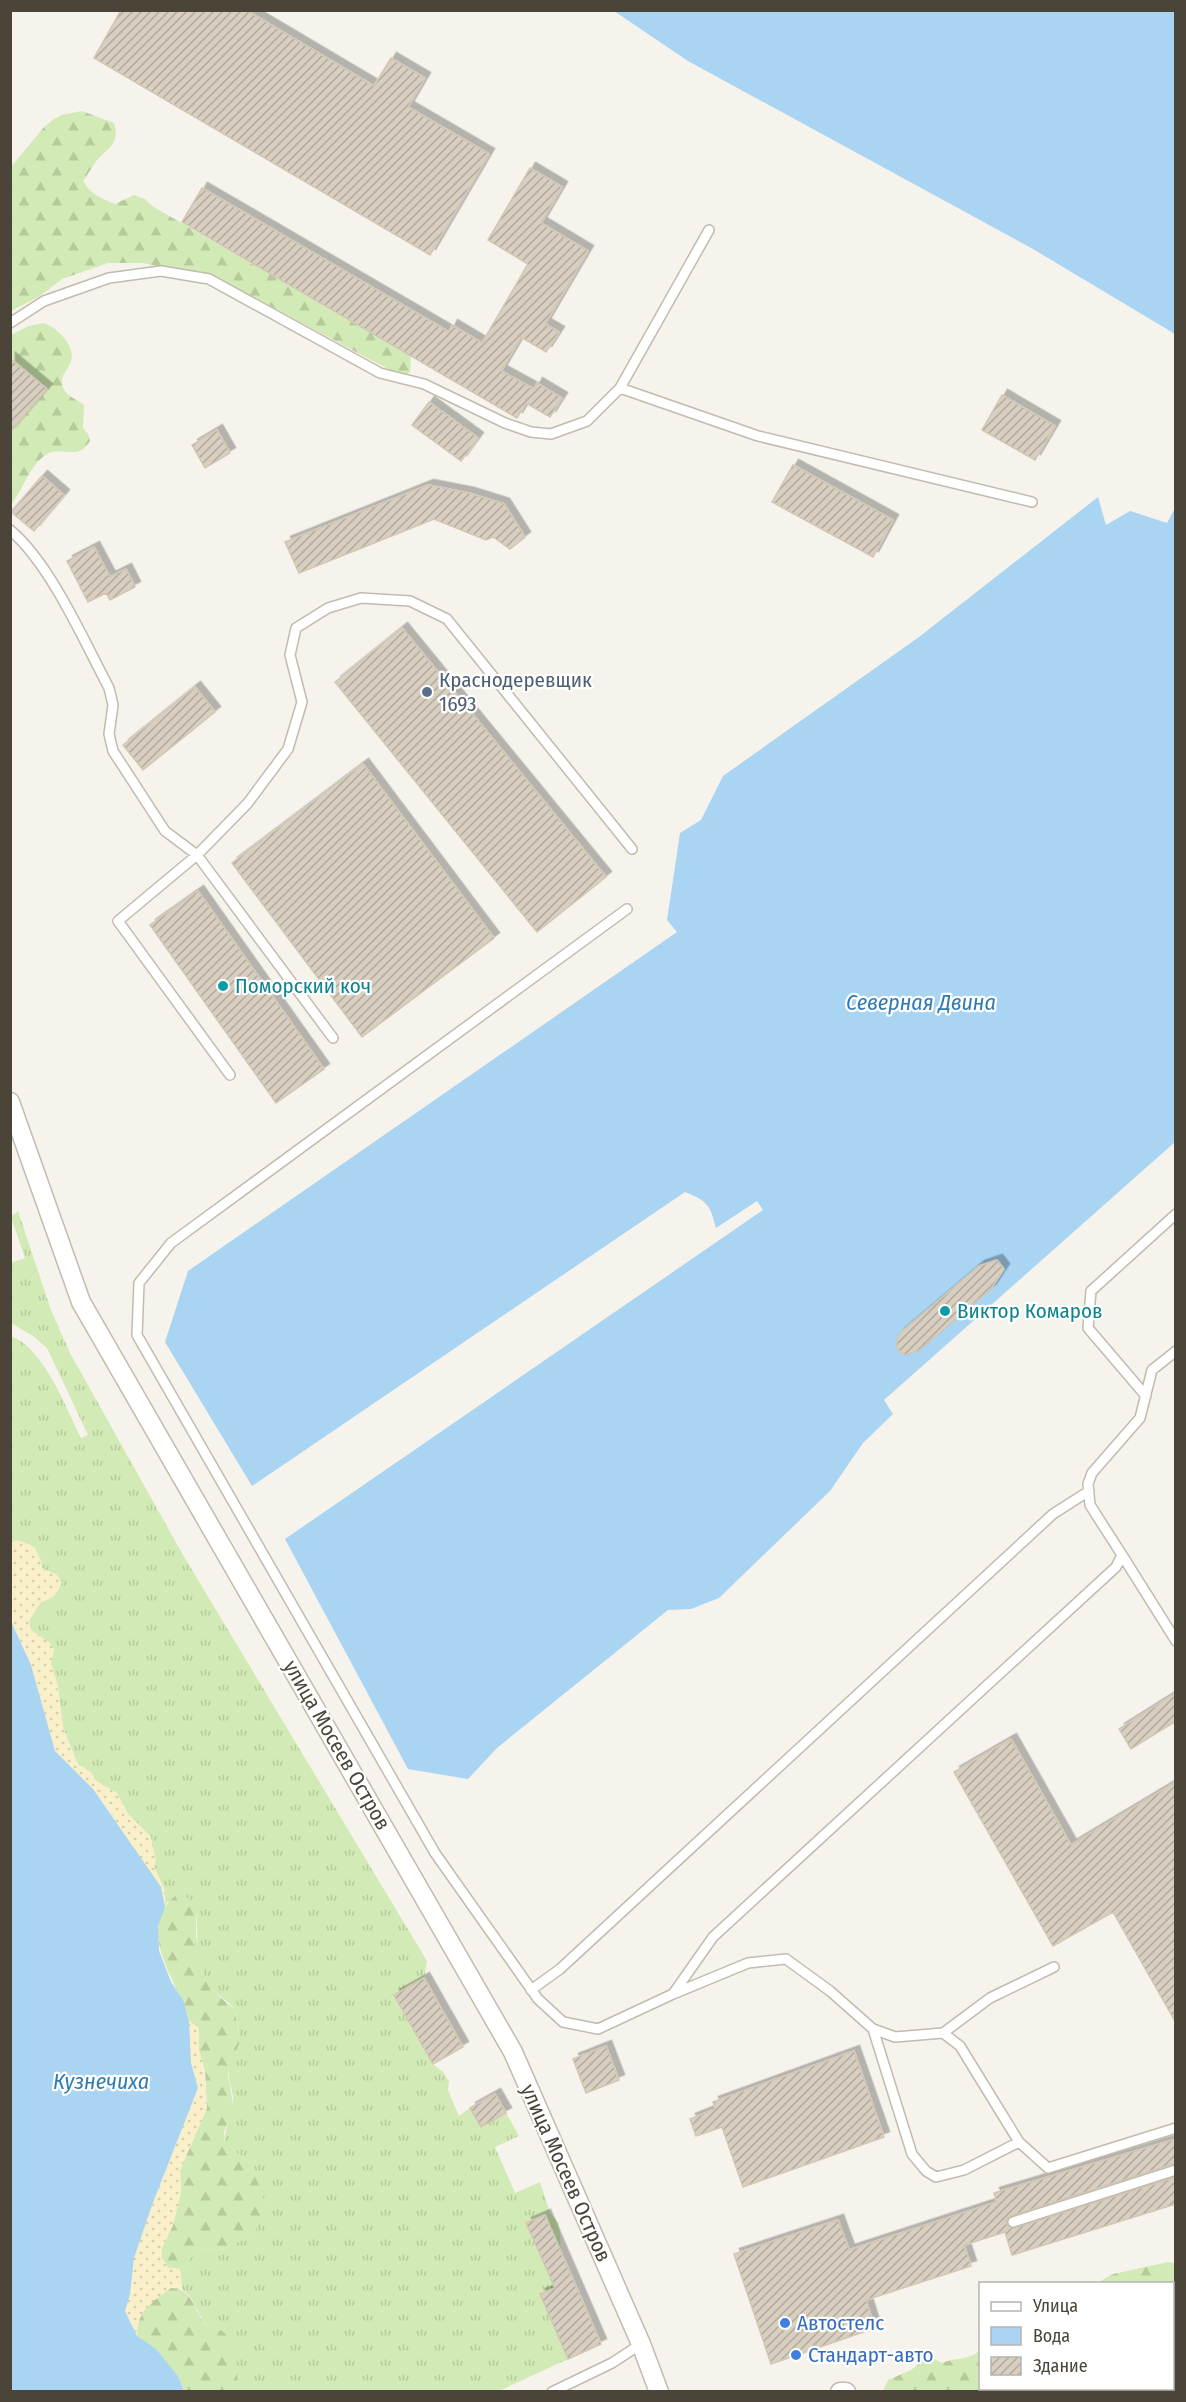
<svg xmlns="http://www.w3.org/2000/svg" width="1186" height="2402" viewBox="0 0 1186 2402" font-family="'Fira Sans Condensed',sans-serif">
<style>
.grass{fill:url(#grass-tufts)}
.forest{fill:url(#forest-firs)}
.sand{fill:url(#sand-dots)}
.water{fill:#a9d4f2}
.building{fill:url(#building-hatch);stroke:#d3c7b4;stroke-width:1.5;filter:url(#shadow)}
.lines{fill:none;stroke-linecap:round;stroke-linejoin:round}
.service-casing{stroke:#c2bbae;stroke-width:12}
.minor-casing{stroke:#c2bbae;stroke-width:21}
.service{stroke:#fff;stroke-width:9}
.minor{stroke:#fff;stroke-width:18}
.service-dot{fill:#5c6f8a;stroke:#fff;stroke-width:2}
.culture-dot{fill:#0f9aa8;stroke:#fff;stroke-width:2}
.shop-dot{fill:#3f7fe0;stroke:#fff;stroke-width:2}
.labels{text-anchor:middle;stroke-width:4.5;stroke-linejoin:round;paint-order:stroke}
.service-label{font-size:21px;fill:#4e5e75;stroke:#fff;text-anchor:start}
.culture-label{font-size:21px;fill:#0d838f;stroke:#fff;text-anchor:start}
.street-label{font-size:21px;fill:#4b4439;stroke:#fff}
.shop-label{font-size:21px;fill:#366cbe;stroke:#fff;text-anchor:start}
.water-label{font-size:22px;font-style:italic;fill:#2e7ab2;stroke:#fff}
</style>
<defs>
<pattern id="grass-tufts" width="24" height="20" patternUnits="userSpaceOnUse" patternTransform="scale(1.5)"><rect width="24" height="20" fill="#d2eab5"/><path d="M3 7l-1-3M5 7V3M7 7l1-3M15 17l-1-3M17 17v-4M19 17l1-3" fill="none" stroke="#b6ca9c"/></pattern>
<pattern id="forest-firs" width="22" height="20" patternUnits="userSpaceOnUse" patternTransform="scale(1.5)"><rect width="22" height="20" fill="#d2eab5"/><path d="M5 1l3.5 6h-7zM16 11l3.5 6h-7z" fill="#b6ca9c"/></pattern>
<pattern id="sand-dots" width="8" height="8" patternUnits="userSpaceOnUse" patternTransform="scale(1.5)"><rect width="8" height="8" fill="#f9efc9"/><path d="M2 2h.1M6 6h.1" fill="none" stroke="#d7cead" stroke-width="1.8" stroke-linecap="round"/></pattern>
<pattern id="building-hatch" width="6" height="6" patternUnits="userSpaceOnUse" patternTransform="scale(1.5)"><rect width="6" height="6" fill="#d8cfc1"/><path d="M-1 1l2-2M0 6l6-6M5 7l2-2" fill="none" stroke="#b1aa9e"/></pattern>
<filter id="shadow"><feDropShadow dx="5.5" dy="-5.5" stdDeviation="0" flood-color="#0004"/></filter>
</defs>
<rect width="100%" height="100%" fill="#f6f3ec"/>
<path class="grass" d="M18,1211L51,1310L70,1353L183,1555L427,1961L424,1978L394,1996L433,2064L443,2072L449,2081L448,2090L459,2116L470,2108L481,2127L506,2113L519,2136L495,2147L515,2193L540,2182L550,2213L559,2223L561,2252L545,2215L526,2223L555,2288L540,2294L568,2359L499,2391H238L222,2331L204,2323L190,2296L182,2289L180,2269L198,2250L209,2248L221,2250L253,2235L265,2204L248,2162L225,2143C224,2127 234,2113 233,2098C232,2087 227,2077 229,2066C232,2048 242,2049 238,2027C237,2022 237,2014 234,2009C226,1998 211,1992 205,1979C196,1960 198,1931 196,1911L167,1902L165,1907V1891L154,1866L151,1837L128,1814L117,1793L96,1781L85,1768L78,1765L63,1727L58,1687L51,1664L54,1649L31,1630L29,1621L57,1575L42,1568L41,1561L17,1540L11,1543V1336C45,1350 65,1406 81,1438L88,1435L47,1348L33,1336L11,1323L10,1263L25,1258L11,1217Z"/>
<path class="forest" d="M82,111L114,123C120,144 110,146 97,160C92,167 88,174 83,181C91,195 101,198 115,204L134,195L145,199L152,206L411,356L410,372L403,377L225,282L203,274L180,271L143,263H108L62,279L40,296L11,311V167L44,127L54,119L62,115Z
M43,323C56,326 76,346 71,361C68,370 59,376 63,387C66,397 77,399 84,405L83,428L88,434L90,441C77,462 63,445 47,454C29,465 24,489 11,504V432L47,389L11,358V335L29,326Z
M175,1896H184L193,1901L196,1911V1936L205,1979L219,1996L235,2010L240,2042L229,2064L228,2075L234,2110L224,2132L225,2143L248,2162L262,2192L265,2204V2214L253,2235L221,2250L209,2248L198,2250L180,2269L168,2268L162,2258V2248L173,2225L181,2192L180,2170L207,2108L205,2071L199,2050V2028L189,2021C180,1982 133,1933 175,1896Z
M1168,2262L1175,2263V2391H883L888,2380L911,2370L925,2359L931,2357L942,2363C957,2357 968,2361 980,2350V2388H1172V2284L1097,2283L1113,2274Z
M171,2287C195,2292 192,2306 204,2323C209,2326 217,2328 222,2331C239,2344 237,2373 238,2391H184L178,2376L156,2350L137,2336C137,2309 152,2302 171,2287Z"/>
<path class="sand" d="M17,1540L34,1546L41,1561L42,1568L57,1575L62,1582C58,1593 53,1600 41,1602L29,1621L31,1630L50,1643L54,1649L51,1664L56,1679L63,1727L74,1757L78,1765L92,1773L96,1781L117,1793L128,1814L151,1837L156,1861L154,1866L165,1891V1907L161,1887L151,1876L114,1818L93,1789L55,1751L31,1665L11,1619L10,1543Z
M189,2021L199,2028V2050L205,2071L207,2108L180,2170L181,2192L173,2225L162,2248V2258L168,2268L180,2269L182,2289L171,2288C152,2303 137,2309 137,2336L125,2311L130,2294L134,2258L152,2205L198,2088L191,2063Z"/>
<path class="water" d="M614,11H1175V334L1033,249L688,61Z
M1098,497L1106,525L1130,511L1167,523L1175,508V1142L884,1400L893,1414L863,1443L830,1491L719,1598L691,1609L668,1610L497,1748L468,1779L408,1769L285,1539L763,1210L757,1201L716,1228C710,1204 707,1201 685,1192L252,1486L165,1342L188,1271L677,932L667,920L680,833L701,820L723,776L919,637Z
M10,1619L31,1665L55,1751L93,1789L161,1887L165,1907L158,1926L159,1951L171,1982L183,2000L189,2021L191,2063L198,2088L152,2205L134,2258L130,2294L125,2311L137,2336L156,2349L178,2376L184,2391H11Z"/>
<path class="building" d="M121,10H246L374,86L391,58L425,78L408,107L489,154L430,255L94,58Z
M530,168L562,187L541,223L588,251L545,324L559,332L546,352L521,337L501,371L534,389L537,383L562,398L550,417L526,403L517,418L182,222L202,188L449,332L452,325L482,343L528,264L488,240Z
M10,358L47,389L10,432Z
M1002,395L1055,426L1035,460L982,430Z
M429,402L478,438L461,461L412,425Z
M217,430L230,453L205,468L192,445Z
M793,465L893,520L873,557L772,502Z
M42,476L64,495L34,531L11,512Z
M428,485L469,493L504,504L525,537L510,549L493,537L486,540L434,519L299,573L285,542Z
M94,547L110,577L126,569L135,587L110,600L106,593L88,602L67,561Z
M402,628L606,877L537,932L335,682Z
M195,687L215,712L143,770L123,745Z
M363,764L494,938L362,1037L232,863Z
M198,891L324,1069L276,1103L150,925Z
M997,1260L1004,1269L991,1289L918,1351L904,1355L896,1348L899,1334L979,1266Z
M1176,1693V1721L1131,1749L1119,1729Z
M1011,1739L1071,1845L1176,1782V2023L1113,1912L1053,1946L954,1772Z
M424,1978L463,2047L433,2064L394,1995Z
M606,2046L619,2080L586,2093L573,2059Z
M854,2051L884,2137L743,2187L722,2127L696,2136L690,2119L715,2109L713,2102Z
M495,2094L506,2113L481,2127L470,2108Z
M1176,2139V2163L1011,2216L1008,2218L1006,2223L1009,2227L1015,2228L1176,2177V2204L1012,2255L1005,2232L964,2245L971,2266L866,2300L875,2328L771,2364L734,2254L838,2220L849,2250L997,2202L994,2193Z
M545,2215L601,2344L568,2359L540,2294L555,2288L526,2223Z"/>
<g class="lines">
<defs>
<path id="service" d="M10,323L44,301L109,278L161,271L209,279L380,373L424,384L505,423L531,432L551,434L587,421L620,388L709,230
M620,388L758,436L1032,502
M10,530C50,563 84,641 109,688L113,705L109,734L113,751L165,831L197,855L247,804L288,749L302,702L290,655L296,628L328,608L361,598L410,601L447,619L632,849
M627,909L171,1243L139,1283L137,1335L435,1853L538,1999L563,2022L598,2029L673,1994L713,1937L1116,1567L1122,1555L1090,1505L1088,1484L1092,1473L1140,1418L1152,1370L1176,1351
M230,1075L118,921L197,855L333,1038
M1146,1396L1088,1328L1091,1291L1176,1214
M1122,1555L1176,1641
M531,1990L560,1969L1053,1514L1089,1491
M673,1994L748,1963L786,1959L830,1991L873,2029L895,2037L943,2033L990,1998L1054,1967
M873,2029L912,2154L926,2171L936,2177L964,2170L1019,2142
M943,2033L960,2046L1019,2142L1048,2168L1176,2128
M1013,2222L1176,2170
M552,2392L612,2363L641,2344"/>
<path id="minor" d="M10,1102L81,1302L513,2052L641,2344L659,2392
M840,2392H846"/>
</defs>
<use href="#service" class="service-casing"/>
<use href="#minor" class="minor-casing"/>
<use href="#service" class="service"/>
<use href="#minor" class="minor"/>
</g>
<circle class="service-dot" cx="427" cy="692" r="6"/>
<g class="culture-dot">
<circle cx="223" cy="986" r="6"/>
<circle cx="945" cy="1311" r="6"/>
</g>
<g class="shop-dot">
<circle cx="785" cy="2323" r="6"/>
<circle cx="796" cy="2355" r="6"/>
</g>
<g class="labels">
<g class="service-label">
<text x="439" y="687">Краснодеревщик<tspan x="439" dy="24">1693</tspan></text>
</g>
<g class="culture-label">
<text x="235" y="993">Поморский коч</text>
<text x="957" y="1318">Виктор Комаров</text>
</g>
<g class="street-label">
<text transform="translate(337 1745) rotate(60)" y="7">улица Мосеев Остров</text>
<text transform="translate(566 2173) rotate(66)" y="7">улица Мосеев Остров</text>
</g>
<g class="shop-label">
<text x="797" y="2330">Автостелс</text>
<text x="808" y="2362">Стандарт-авто</text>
</g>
<g class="water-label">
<text x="921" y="1010">Северная Двина</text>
<text x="101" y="2089">Кузнечиха</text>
</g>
</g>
<rect width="1186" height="2402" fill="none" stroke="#4b4439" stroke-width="24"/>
<rect x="979" y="2282" width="195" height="108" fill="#ffffff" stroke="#b7b4b0" stroke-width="1.5"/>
<rect x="991" y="2302" width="30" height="9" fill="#ffffff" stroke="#b7b4b0" stroke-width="1.5"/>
<text x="1033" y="2312" font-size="18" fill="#4b4439">Улица</text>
<rect x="991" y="2327" width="30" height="18" fill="#a9d4f2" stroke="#b7b4b0" stroke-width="1.5"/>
<text x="1033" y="2342" font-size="18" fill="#4b4439">Вода</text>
<rect x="991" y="2357" width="30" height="18" fill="url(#building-hatch)" stroke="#b7b4b0" stroke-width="1.5"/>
<text x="1033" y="2372" font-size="18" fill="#4b4439">Здание</text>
</svg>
